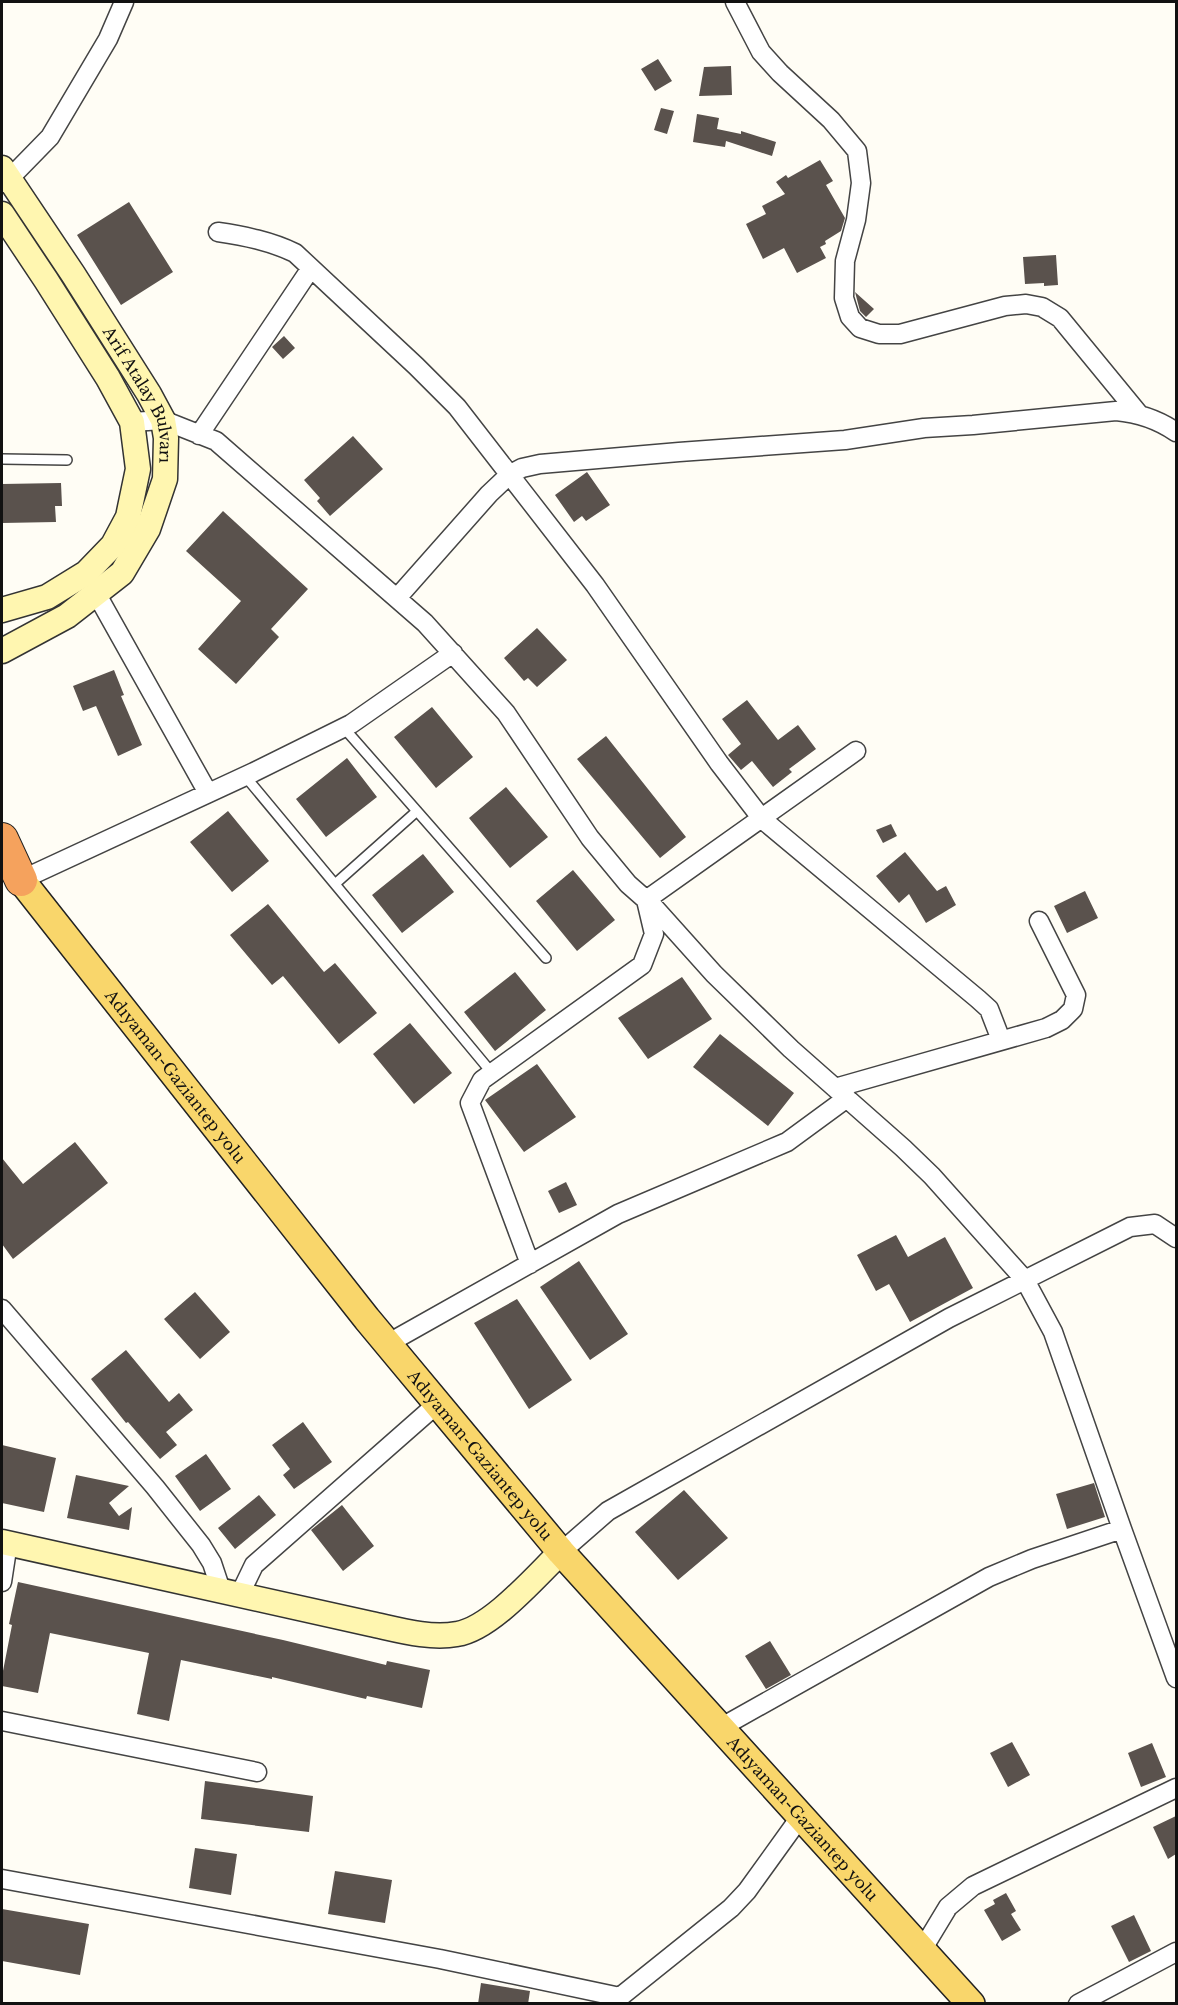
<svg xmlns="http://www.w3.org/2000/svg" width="1178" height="2005" viewBox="0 0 1178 2005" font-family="'Libre Baskerville',serif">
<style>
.building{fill:#5a524d}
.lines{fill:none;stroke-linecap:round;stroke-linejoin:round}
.lane-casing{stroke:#444;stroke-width:12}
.street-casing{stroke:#444;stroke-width:21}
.secondary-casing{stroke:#333;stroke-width:27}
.primary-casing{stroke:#222;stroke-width:30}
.highway-casing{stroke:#222;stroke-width:34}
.lane{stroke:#fff;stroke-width:9}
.street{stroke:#fff;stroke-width:18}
.secondary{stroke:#fff6b0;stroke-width:24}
.primary{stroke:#f9d66b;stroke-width:27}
.highway{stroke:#f5a25d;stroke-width:32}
.labels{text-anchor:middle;stroke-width:6;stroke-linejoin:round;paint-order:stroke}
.street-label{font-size:16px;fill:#111;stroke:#fff}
</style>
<rect width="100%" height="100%" fill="#fffdf5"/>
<path class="building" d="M658,59L672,81L655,91L641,69Z
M731,66L732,95L699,96L704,67Z
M661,108L674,111L667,134L654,130Z
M697,114L719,118L717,129L741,134V131L776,142L772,156L726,141L725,147L693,142Z
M820,160L833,181L826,185L845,218L841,231L825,241L826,244L820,247L826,258L797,273L784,248L763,259L746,224L766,214L762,206L785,194L776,182L786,175L788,178Z
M129,202L173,272L121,305L77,235Z
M1056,255L1058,285L1044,286V283L1025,284L1023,257Z
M855,292L874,309L866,317L860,311Z
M284,336L295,348L283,359L272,347Z
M353,436L383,469L330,516L317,501L320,498L304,480Z
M587,472L610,505L586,521L582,516L574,522L555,495Z
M61,483L62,506H55L56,522L2,523V484Z
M223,511L308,589L271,629L279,637L236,684L198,649L241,601L186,551Z
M537,628L567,660L537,687L528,678L524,681L504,658Z
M114,670L124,695L121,696L142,745L118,756L96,706L83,711L73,686Z
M747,700L778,740L798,725L816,749L789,769L792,772L773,787L752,761L741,770L728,755L741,744L722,719Z
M432,707L473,757L436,788L394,737Z
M606,736L686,837L660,858L577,759Z
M347,758L377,797L326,837L296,799Z
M506,787L548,837L510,868L469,818Z
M228,811L269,861L232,892L190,842Z
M891,824L897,836L883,843L876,830Z
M905,852L937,891L946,886L956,905L926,923L909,894L899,903L876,876Z
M423,854L454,892L402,933L372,895Z
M573,870L615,920L577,951L536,901Z
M1085,891L1098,918L1067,933L1054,906Z
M268,904L324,972L335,963L377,1013L339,1044L283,976L272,985L230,935Z
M515,972L546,1010L495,1051L464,1012Z
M682,977L712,1019L648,1059L618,1018Z
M410,1023L452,1073L414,1104L373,1054Z
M720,1034L794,1093L768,1126L693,1067Z
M537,1064L576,1117L524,1152L485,1100Z
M75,1142L108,1183L13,1259L2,1244V1158L23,1184Z
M566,1182L577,1205L559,1213L548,1191Z
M896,1235L908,1257L945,1237L973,1288L910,1322L889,1284L876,1291L857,1255Z
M579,1261L628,1334L590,1360L540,1287Z
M195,1292L230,1332L200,1359L164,1319Z
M517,1299L572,1380L529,1409L474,1323Z
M126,1350L169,1402L179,1393L193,1410L166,1432L177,1445L160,1459L128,1422L126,1423L91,1379Z
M303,1422L332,1462L294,1489L283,1475L290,1469L272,1445Z
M2,1445L56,1458L44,1512L2,1503Z
M206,1454L231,1489L200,1511L175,1476Z
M76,1475L129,1486L109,1503L119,1516L132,1507L129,1530L67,1518Z
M1094,1483L1105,1517L1067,1529L1056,1494Z
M684,1490L728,1538L678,1580L635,1532Z
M259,1495L276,1515L235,1549L218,1528Z
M342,1505L374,1546L343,1571L311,1530Z
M18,1582L283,1640L386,1665L387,1661L430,1670L422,1708L367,1696L366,1699L272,1677V1679L181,1660L169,1721L137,1714L149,1653L50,1633L38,1693L2,1686V1676L12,1625L9,1624Z
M770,1641L791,1675L766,1689L745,1656Z
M1012,1742L1030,1775L1008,1787L990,1753Z
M1152,1743L1166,1777L1141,1787L1128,1753Z
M205,1781L313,1796L309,1832L201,1819Z
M1176,1816V1854L1168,1859L1153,1827Z
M195,1848L237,1854L231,1895L189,1888Z
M335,1871L392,1880L385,1923L328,1914Z
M1006,1893L1016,1911L1011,1914L1021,1930L1002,1941L984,1910L995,1904L993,1900Z
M2,1909L89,1924L80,1975L2,1961Z
M1134,1915L1151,1951L1129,1962L1111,1926Z
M481,1983L530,1991L528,2004H478Z"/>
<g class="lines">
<defs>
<path id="lane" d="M2,459L67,460
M344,728L546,958
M245,776L492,1073
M335,884L417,811"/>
<path id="street" d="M735,2L761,52L780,73L831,120L857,151L861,183L856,220L845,261L844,298L850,317L860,328L879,334H900L1005,306L1026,304L1042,307L1060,318L1138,413
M2,183L9,179L50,137L108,39L124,2
M218,232C245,236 270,241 295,253L416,366L457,407L595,585L719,763L762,819L978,999L989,1009L1001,1040
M132,422L163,420L216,441L425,623L506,713L590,838L628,884L653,906L714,974L791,1049L903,1148L932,1176L1025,1280L1053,1332L1122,1529L1176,1678
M199,435L311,268
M96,593L208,793
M397,598L489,494L509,475L522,468L540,464L679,452L845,440L924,428L973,425L1116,411C1139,413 1157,419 1176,432
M21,880L254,772L351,724L453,653
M835,1088L1046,1028L1062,1020L1073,1009L1076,995L1039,921
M530,1264L470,1103L482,1080L642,965L654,934L646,900L856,751
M2,1309L155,1487L201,1545L212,1563L221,1590
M387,1344L618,1214L787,1142L847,1098
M561,1552L608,1511L949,1318L1130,1227L1155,1224L1176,1238
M2,1582L8,1543
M240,1594L254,1565L437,1404
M2,1721L257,1772
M720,1728L989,1577L1032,1559L1122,1529
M2,1879L440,1959L620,1997L731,1908L747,1891L801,1816
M922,1950L948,1907L973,1886L1176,1788
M1078,2004L1176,1952"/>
<g id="secondary">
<path id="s1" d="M2,168L73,274L149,394L163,420L166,438L165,479L148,529L122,573L67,616L2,651"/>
<path d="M2,214L46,280L108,378L132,422L138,469L128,517L113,545L86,573L47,597L2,610"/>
<path d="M2,1542L371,1624C399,1630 429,1639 457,1634C491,1629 536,1576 561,1552"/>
</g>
<g id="primary">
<path id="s2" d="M21,880L367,1319L561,1552L971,2004"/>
</g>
<path id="highway" d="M2,839L21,880"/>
</defs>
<use href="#lane" class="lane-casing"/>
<use href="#street" class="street-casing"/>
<use href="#secondary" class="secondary-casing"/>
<use href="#primary" class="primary-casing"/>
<use href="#highway" class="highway-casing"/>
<use href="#lane" class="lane"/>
<use href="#street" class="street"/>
<use href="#secondary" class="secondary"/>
<use href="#primary" class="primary"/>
<use href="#highway" class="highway"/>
</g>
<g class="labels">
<g class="street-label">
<text dy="6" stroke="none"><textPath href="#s1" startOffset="267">Arif Atalay Bulvarı</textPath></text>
<text dy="6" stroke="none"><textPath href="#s2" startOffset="250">Adıyaman-Gaziantep yolu</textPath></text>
<text dy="6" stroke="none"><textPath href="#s2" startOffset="736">Adıyaman-Gaziantep yolu</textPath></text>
<text dy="6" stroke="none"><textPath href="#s2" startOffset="1222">Adıyaman-Gaziantep yolu</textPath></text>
</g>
</g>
<rect width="1178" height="2005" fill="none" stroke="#111111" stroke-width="6"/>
</svg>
